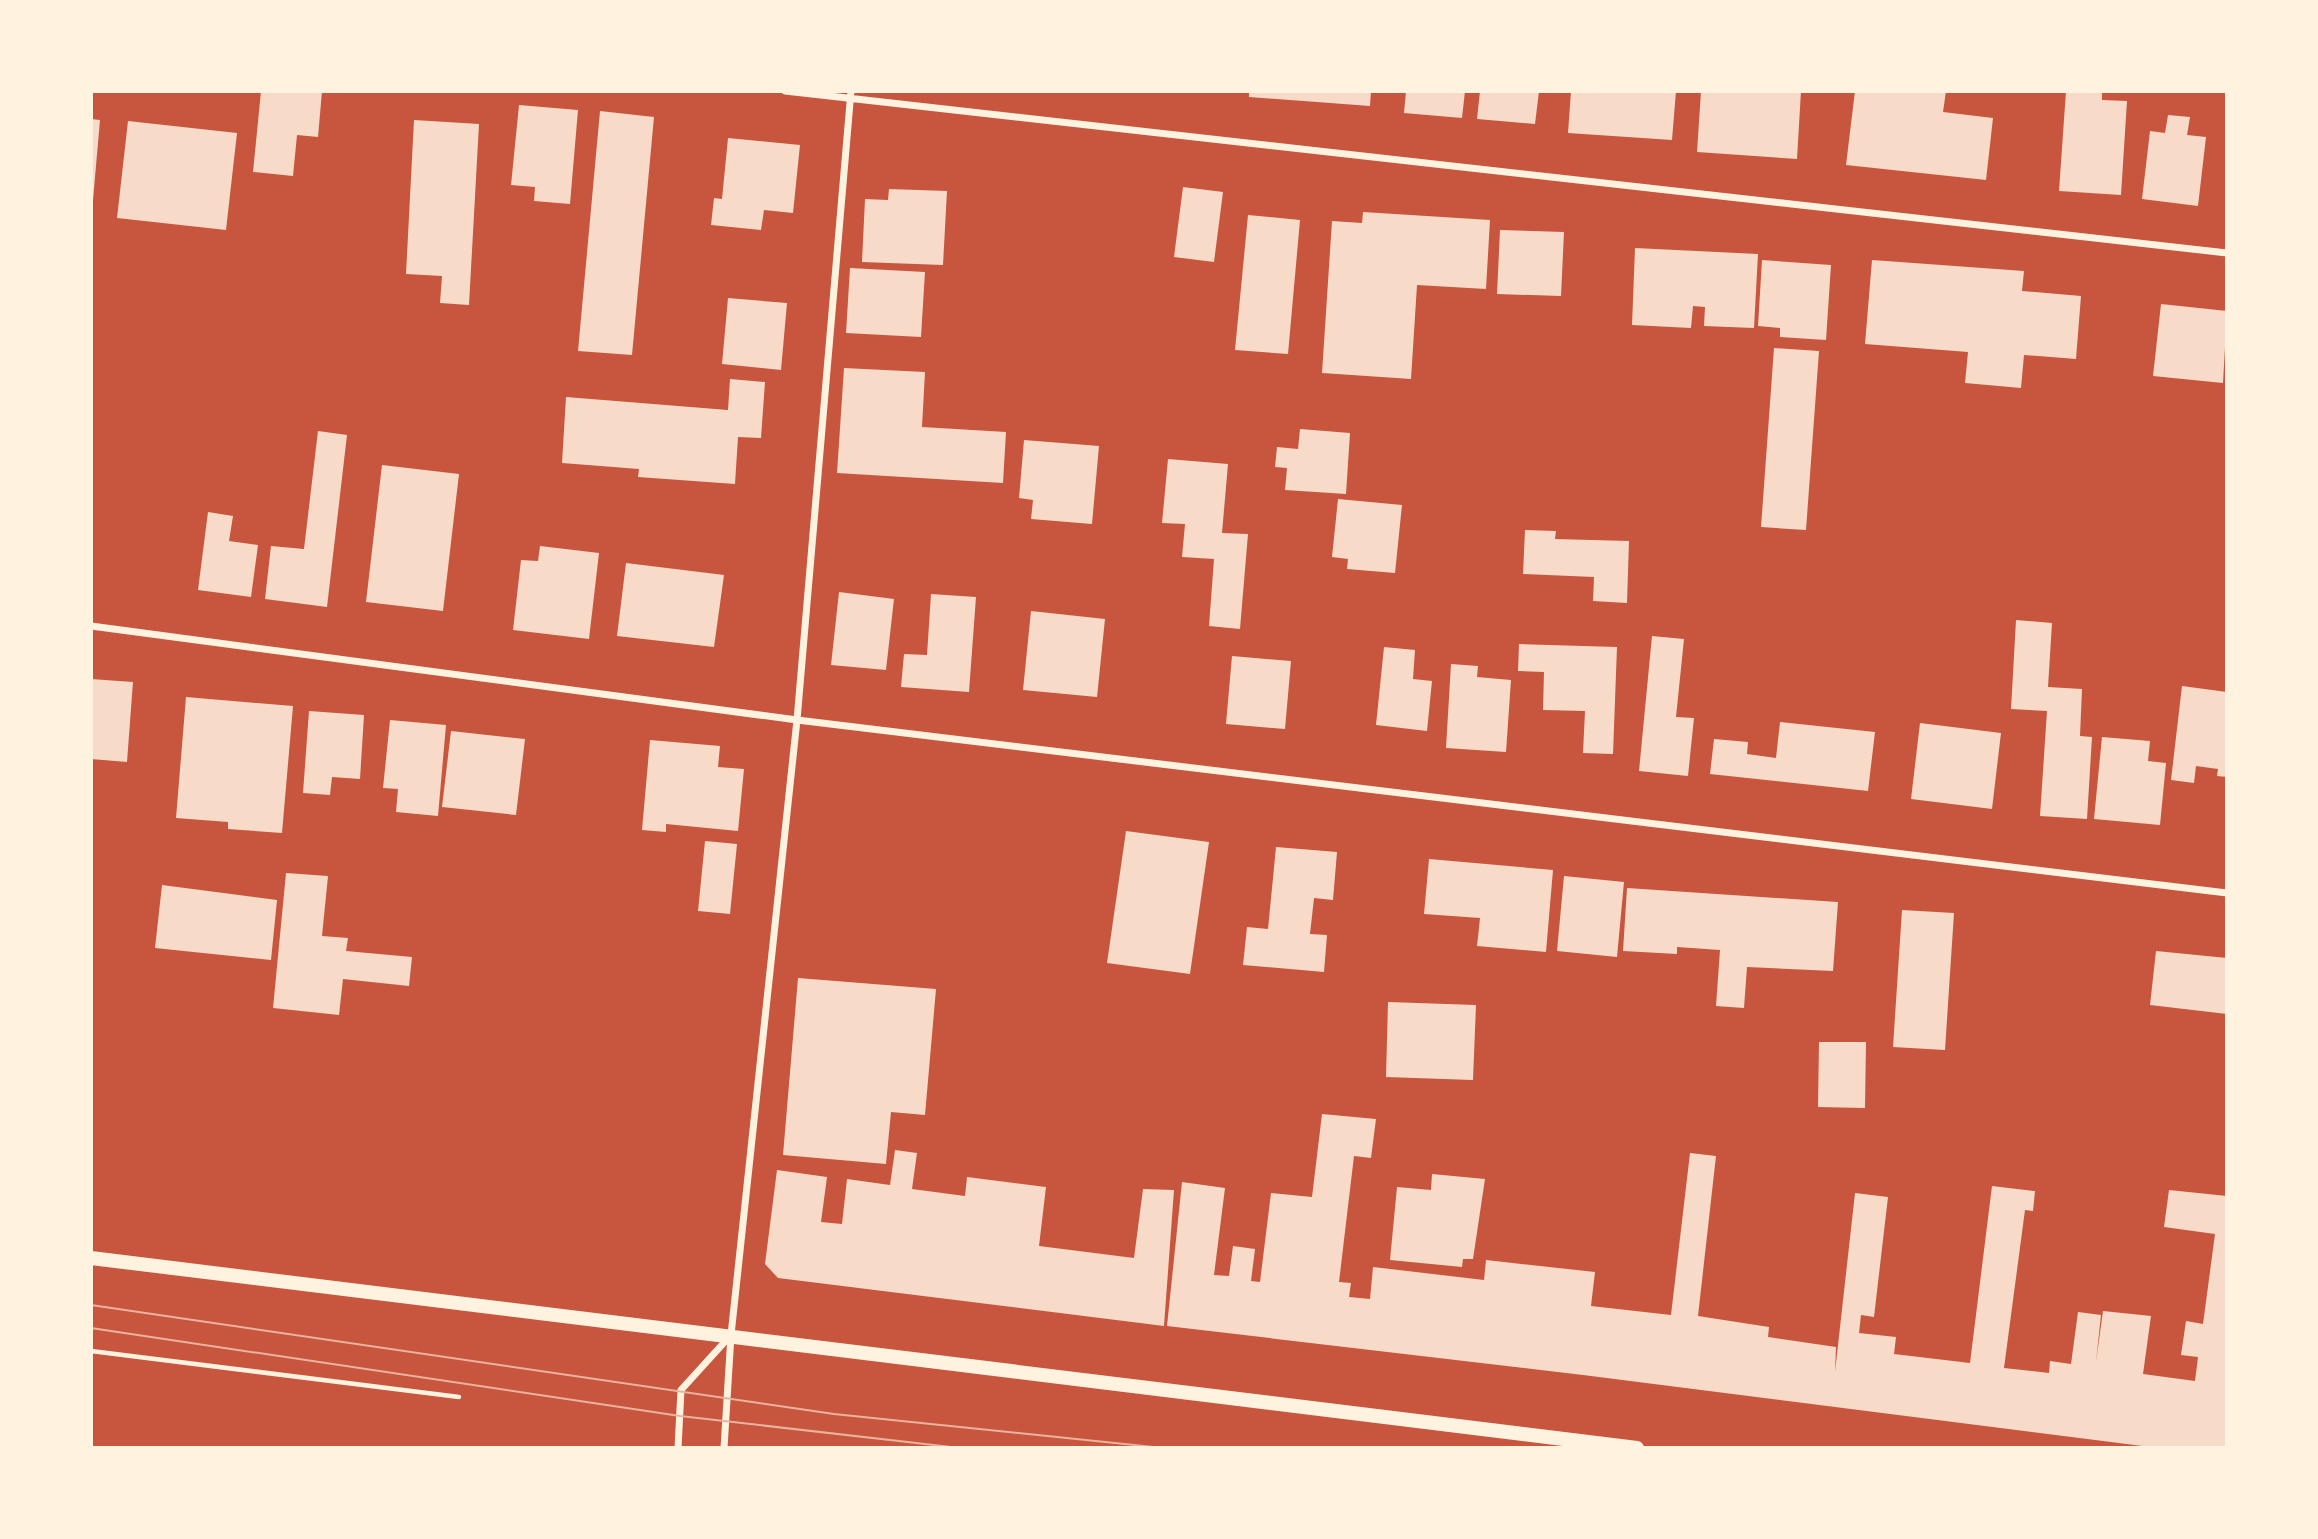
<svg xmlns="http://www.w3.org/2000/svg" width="2318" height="1539" viewBox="0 0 2318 1539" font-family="'Roboto Condensed',sans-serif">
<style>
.building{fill:#f7dbc8}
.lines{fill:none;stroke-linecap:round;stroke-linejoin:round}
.path{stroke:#fff3e0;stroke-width:4.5}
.minor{stroke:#fff3e0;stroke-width:7}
.secondary{stroke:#fff3e0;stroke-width:14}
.tram{stroke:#e9b49f;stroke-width:2}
</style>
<rect width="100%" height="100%" fill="#c8553d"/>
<path class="building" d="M261,91H322L318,137L297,135L293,176L253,172Z
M1249,91H1371L1370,106L1249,97Z
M1406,91H1465L1462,118L1404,113Z
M1480,91H1539L1535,124L1477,119Z
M1571,91H1676L1672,140L1568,133Z
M1701,91H1801L1797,159L1697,152Z
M1855,91H1946L1943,112L1993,118L1986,180L1846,165Z
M2066,91H2102V100L2127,101L2121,195L2059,191Z
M519,105L578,110L570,204L534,201L535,187L511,185Z
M600,111L654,117L632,355L578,351Z
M2168,115L2190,117L2187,135L2206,137L2198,206L2142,199L2150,131L2165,133Z
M91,119L100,120L93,200H91Z
M414,120L479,124L469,305L440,303L442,276L406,274Z
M128,121L237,133L226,230L117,218Z
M728,138L800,145L793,213L764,210L761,230L711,225L714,198L722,199Z
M1183,187L1223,192L1214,262L1174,257Z
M889,189L947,191L943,265L862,262L865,199L888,200Z
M1363,212L1490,220L1486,289L1417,285L1411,379L1322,373L1332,221L1362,223Z
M1248,215L1300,220L1288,354L1235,350Z
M1500,230L1564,232L1561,296L1497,294Z
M1635,248L1758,254L1754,328L1704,326L1705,307L1693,306L1691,328L1632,325Z
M1762,260L1831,265L1826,340L1780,337V328L1758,326Z
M1872,260L2024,271L2022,291L2081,296L2076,359L2024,355L2021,388L1965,383L1968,352L1865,344Z
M850,268L925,272L921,337L846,333Z
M728,298L787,303L781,370L722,364Z
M2161,304L2227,311L2223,383L2153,376Z
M1774,348L1819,351L1806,530L1761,527Z
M844,368L925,372L922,427L1006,432L1003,483L837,473Z
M730,379L765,382L761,438L738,437L735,484L638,477L639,469L562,463L566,397L728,410Z
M1300,429L1350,433L1346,494L1285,490L1287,468L1275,467L1277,447L1298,449Z
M318,431L347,435L327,607L265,599L271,546L304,549Z
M1024,440L1099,446L1092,524L1031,519L1033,500L1019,498Z
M1168,459L1228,464L1222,533L1248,534L1240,629L1209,626L1214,559L1182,557L1185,524L1162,523Z
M382,465L459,474L443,611L366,602Z
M1338,499L1402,505L1395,573L1347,569L1348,559L1332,557Z
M208,512L233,516L229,541L258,545L251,597L198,590Z
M1525,530L1556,531L1555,539L1629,541L1627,603L1593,601L1594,577L1523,574Z
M540,546L599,553L589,639L513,630L521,560L538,561Z
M626,563L724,575L714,647L617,636Z
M839,592L894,599L886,670L831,665Z
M931,594L976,597L969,692L901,687L904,654L927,655Z
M1031,611L1105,619L1097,697L1023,690Z
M2016,620L2052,623L2048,687L2082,689L2080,736L2092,737L2087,819L2040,816L2047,711L2011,709Z
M1652,636L1684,639L1676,717L1694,718L1688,776L1639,771Z
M1519,644L1617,647L1613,754L1583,753L1585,711L1543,710L1544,672L1518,671Z
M1384,647L1415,650L1413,679L1432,681L1427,731L1376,725Z
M1232,656L1291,661L1285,729L1226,724Z
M1451,664L1478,666L1477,677L1511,680L1506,752L1446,748Z
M91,679L133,682L127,762L91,759Z
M2182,686L2227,692V777L2217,776L2218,769L2196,766L2194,783L2171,780Z
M186,697L293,706L282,833L228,829V822L176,818Z
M309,711L364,715L360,779L332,777L330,795L303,793Z
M390,720L446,725L438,816L396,812L398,789L383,788Z
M1780,722L1875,732L1868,791L1710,774L1714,739L1748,742L1747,754L1776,758Z
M1920,723L2001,733L1992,809L1911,799Z
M451,731L525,739L516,815L442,807Z
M2102,737L2150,741L2148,761L2166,763L2160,825L2094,819Z
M650,740L720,746L718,767L744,769L738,831L666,824V832L642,830Z
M1126,831L1209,842L1190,974L1107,963Z
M705,841L737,844L730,914L698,911Z
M1276,847L1337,852L1333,900L1314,898L1310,934L1327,935L1324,972L1243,965L1247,927L1268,929Z
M1429,859L1553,870L1546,952L1477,946L1480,918L1424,914Z
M286,873L328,876L322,936L348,938L346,951L412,957L409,986L343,979L339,1015L273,1008Z
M1564,876L1624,882L1617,957L1557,951Z
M162,885L277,900L271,960L155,948Z
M1627,888L1838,902L1833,971L1747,967L1744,1008L1716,1006L1720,950L1677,947V954L1623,951Z
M1902,910L1954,913L1945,1050L1893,1047Z
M2156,951L2227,958V1014L2150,1005Z
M798,978L936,989L925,1115L891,1112L886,1164L783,1155Z
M1388,1002L1476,1005L1473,1080L1386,1077Z
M1819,1042H1866L1865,1108L1818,1107Z
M1322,1114L1376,1119L1371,1158L1354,1156L1339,1282L1351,1283L1349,1297L1370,1299L1373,1267L1484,1280L1486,1260L1595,1272L1591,1306L1671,1315L1690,1153L1716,1156L1698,1316L1769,1327L1768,1337L1836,1347L1835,1372L1855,1193L1888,1197L1874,1317L1861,1315L1859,1333L1896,1337L1894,1354L1970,1363L1992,1186L2035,1191L2033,1211L2025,1210L2004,1368L2049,1373L2050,1361L2071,1364L2078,1312L2101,1315L2096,1362L2103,1311L2151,1316L2143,1374L2195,1381L2198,1357L2181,1355L2186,1321L2203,1324L2215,1234L2164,1227L2169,1190L2227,1196V1448H2158L1583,1375L1167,1326L1182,1182L1225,1188L1214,1275L1229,1276L1233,1246L1255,1249L1251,1281L1260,1282L1271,1193L1312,1197Z
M895,1150L917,1153L912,1189L965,1196L967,1177L1046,1187L1039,1246L1134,1258L1143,1189L1174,1190L1164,1326L778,1278L765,1264L777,1170L827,1177L821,1222L842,1224L847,1179L890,1185Z
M1432,1174L1485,1179L1473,1259H1463L1462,1267L1390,1260L1397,1187L1431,1190Z"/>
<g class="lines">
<path class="path" d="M91,1351L459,1397"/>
<path class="minor" d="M785,91L2227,253
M91,626L797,720L2227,893
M678,1448L681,1390L730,1336
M724,1448L731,1335L797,720L851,91"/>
<path class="secondary" d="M91,1258L1637,1448"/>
<path class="tram" d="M91,1305L834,1414L1163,1448
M91,1328L680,1416L960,1448"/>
</g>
<rect width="2318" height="1539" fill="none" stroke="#fff3e0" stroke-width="186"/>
</svg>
